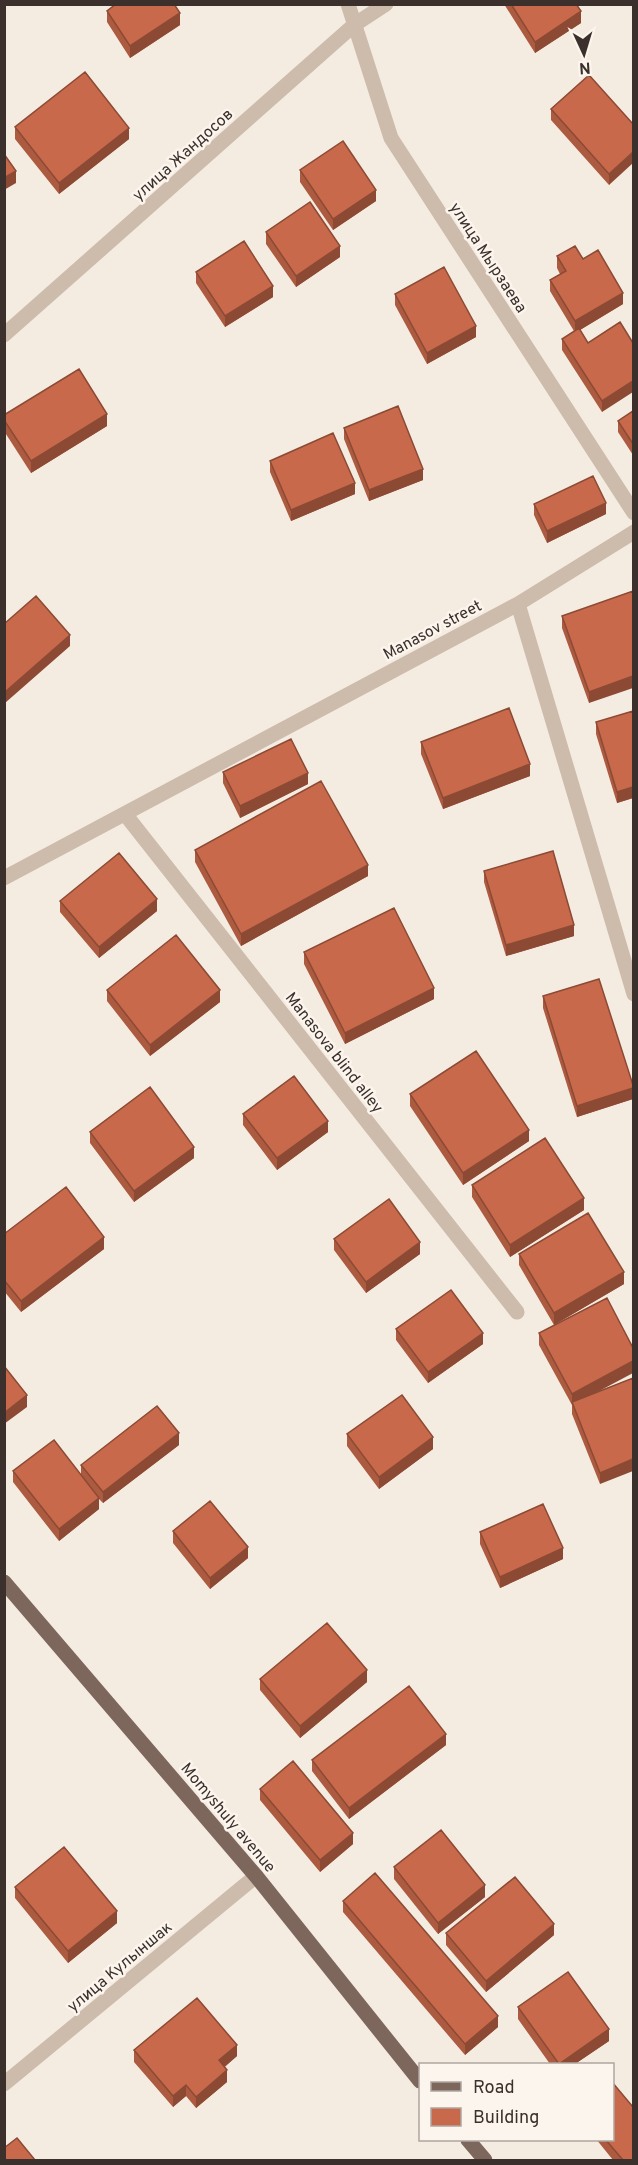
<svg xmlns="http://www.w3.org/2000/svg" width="638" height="2165" viewBox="0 0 638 2165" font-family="Overpass,sans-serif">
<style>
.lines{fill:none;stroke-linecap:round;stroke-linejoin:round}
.minor{stroke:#cdbbac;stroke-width:15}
.major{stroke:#7d675c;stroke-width:15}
.wall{fill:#ac5a40}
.shaded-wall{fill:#8c4a34}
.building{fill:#c8694b;stroke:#8c4a34;stroke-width:1.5}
.labels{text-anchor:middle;stroke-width:5;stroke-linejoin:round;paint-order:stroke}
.street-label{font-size:16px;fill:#3b302b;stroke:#fbf5ee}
</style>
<rect width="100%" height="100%" fill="#f4ebe1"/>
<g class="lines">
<path class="minor" d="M348,4L391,138L634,513
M4,335L354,25L386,4
M518,604L634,532
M125,814L517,1312
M4,878L518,604L634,994
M4,2084L256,1876"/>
<path class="major" d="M4,1582L256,1876L420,2081
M468,2140L485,2160"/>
</g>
<path class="wall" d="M504,4H576L581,23L535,53Z
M107,11L180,25L130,58L107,22Z
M551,109L633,124L609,185L551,120Z
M15,127L129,139L59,194L15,139Z
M300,170L376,201L333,230L300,182Z
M266,232L340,257L296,287L266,244Z
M557,256L583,259L623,304L580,330L588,343L620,322L602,412L562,350V339L574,331L550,291V280L560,274L557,268Z
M196,272L273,297L225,327L196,283Z
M395,294L476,337L427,364L395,305Z
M633,411V455L618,432V421Z
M4,415L107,426L31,473L4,431Z
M344,428L423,480L369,501L344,439Z
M270,461L355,494L291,521L270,472Z
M534,504L606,514L547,543L534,515Z
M633,591L589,703L562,628V616Z
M633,711V798L617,803L596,734V722Z
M421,742L530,776L443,809L421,754Z
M223,772L308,784L240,818L223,783Z
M195,850L368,876L241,946L195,862Z
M484,871L574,936L506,956L484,882Z
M60,901L157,911L99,958L60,912Z
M304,952L434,999L345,1044L304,964Z
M107,990L220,1002L150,1056L107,1001Z
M543,996L633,1085V1099L577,1117L543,1008Z
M410,1094L529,1141L463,1185L410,1106Z
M243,1114L328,1132L277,1170L243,1125Z
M90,1132L194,1158L134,1202L90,1143Z
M472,1185L584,1210L510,1257L472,1197Z
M4,1234L104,1249L21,1312L4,1291Z
M334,1239L420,1254L366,1293L334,1250Z
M519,1254L624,1284L554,1325L519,1265Z
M396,1329L483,1344L428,1383L396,1340Z
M539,1333L594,1393L633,1378L600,1484L572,1414V1405L539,1345Z
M347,1434L433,1449L379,1489L347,1446Z
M179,1445L103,1503L99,1499V1509L59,1541L13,1482V1471L81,1475V1465Z
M173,1531L248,1558L210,1589L173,1543Z
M480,1532L563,1559L500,1588L480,1544Z
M260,1679L367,1682L300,1738L260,1690Z
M446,1745L349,1819L312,1771V1760Z
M260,1789L353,1844L320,1872L260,1800Z
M394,1867L485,1897L438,1934L394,1879Z
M15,1887L117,1923L68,1963L15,1898Z
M343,1901L498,2027L465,2055L343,1912Z
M446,1933L554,1935L486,1992L446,1945Z
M518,2007L609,2041L575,2064H550L518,2019Z
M134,2050L237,2056L224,2067L227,2082L196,2108L186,2096L173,2107L134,2062Z
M596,2139H612L633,2160H613Z"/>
<path class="shaded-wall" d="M581,11V23L535,53V42Z
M180,13V25L130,58V46Z
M129,128V139L59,194V183Z
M633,152V163L609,185V174Z
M16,171V183L4,190V178Z
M376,190V201L333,230V219Z
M340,246V257L296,287V276Z
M273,286V297L225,327V316Z
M623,293V304L575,333V321Z
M476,326V337L427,364V353Z
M633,381V392L602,412V401Z
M107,414V426L31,473V461Z
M423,469V480L369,501V490Z
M355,483V494L291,521V510Z
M606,503V514L547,543V531Z
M70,635V646L5,703V692Z
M633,676V688L589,703V692Z
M530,764V776L443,809V798Z
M308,773V784L240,818V806Z
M633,787V798L617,803V792Z
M368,865V876L241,946V934Z
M157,899V911L99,958V947Z
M574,925V936L506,956V945Z
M434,988V999L345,1044V1033Z
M220,990V1002L150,1056V1045Z
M633,1088V1099L577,1117V1106Z
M328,1121V1132L277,1170V1158Z
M529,1130V1141L463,1185V1173Z
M194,1147V1158L134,1202V1191Z
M584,1198V1210L510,1257V1245Z
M104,1237V1249L21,1312V1301Z
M420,1242V1254L366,1293V1282Z
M624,1272V1284L554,1325V1313Z
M483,1333V1344L428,1383V1372Z
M633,1361V1373L573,1405L572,1402V1405V1394Z
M27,1395V1407L4,1424V1413Z
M179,1433V1445L103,1503V1492Z
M433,1437V1449L379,1489V1477Z
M633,1459V1471L600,1484V1473Z
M99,1498V1509L59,1541V1529Z
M248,1547V1558L210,1589V1578Z
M563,1548V1559L500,1588V1577Z
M367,1670V1682L300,1738V1726Z
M446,1734V1745L349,1819V1808Z
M353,1833V1844L320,1872V1860Z
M485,1885V1897L438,1934V1923Z
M117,1911V1923L68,1963V1951Z
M554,1924V1935L486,1992V1981Z
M498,2016V2027L465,2055V2044Z
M609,2029V2041L575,2064H559Z
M237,2045V2056L219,2072V2060Z
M227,2070V2082L196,2108V2097Z
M186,2085V2096L173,2107V2096Z"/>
<path class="building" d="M116,4H174L180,13L130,46L107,11Z
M511,4H576L581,11L535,42Z
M85,72L129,128L59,183L15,127Z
M589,75L633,124V152L609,174L551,109Z
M343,141L376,190L333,219L300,170Z
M4,154L16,171L4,178Z
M310,202L340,246L296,276L266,232Z
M244,241L273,286L225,316L196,272Z
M575,246L583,259L598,250L623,293L575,321L550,280L566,271L557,256Z
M444,267L476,326L427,353L395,294Z
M620,322L633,343V381L602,401L562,339L579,328L588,343Z
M79,369L107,414L31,461L4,420V415Z
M398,406L423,469L369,490L344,428Z
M633,411V444L618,421Z
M333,433L355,483L291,510L270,461Z
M593,476L606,503L547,531L534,504Z
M633,591V676L589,692L562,616Z
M36,596L70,635L5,692L4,624Z
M509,708L530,764L443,798L421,742Z
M633,711V787L617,792L596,722Z
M291,739L308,773L240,806L223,772Z
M321,781L368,865L241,934L195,850Z
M553,851L574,925L506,945L484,871Z
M119,853L157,899L99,947L60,901Z
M394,908L434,988L345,1033L304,952Z
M176,935L220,990L150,1045L107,990Z
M599,979L633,1085V1088L577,1106L543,996Z
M476,1051L529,1130L463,1173L410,1094Z
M294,1076L328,1121L277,1158L243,1114Z
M150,1087L194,1147L134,1191L90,1132Z
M545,1138L584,1198L510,1245L472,1185Z
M66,1187L104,1237L21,1301L4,1280V1234Z
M389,1199L420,1242L366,1282L334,1239Z
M588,1213L624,1272L554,1313L519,1254Z
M451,1290L483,1333L428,1372L396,1329Z
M607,1298L633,1348V1361L572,1394L539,1333Z
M4,1366L27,1395L4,1413Z
M633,1378V1459L600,1473L572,1402Z
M402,1395L433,1437L379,1477L347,1434Z
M157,1406L179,1433L103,1492L81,1465Z
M54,1440L99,1498L59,1529L13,1471Z
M210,1501L248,1547L210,1578L173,1531Z
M543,1504L563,1548L500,1577L480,1532Z
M327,1623L367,1670L300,1726L260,1679Z
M409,1686L446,1734L349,1808L312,1760Z
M293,1761L353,1833L320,1860L260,1789Z
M441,1830L485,1885L438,1923L394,1867Z
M64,1847L117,1911L68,1951L15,1887Z
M375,1873L498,2016L465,2044L343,1901Z
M515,1877L554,1924L486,1981L446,1933Z
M568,1972L609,2029L559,2064L518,2007Z
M197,1998L237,2045L219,2060L227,2070L196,2097L186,2085L173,2096L134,2050Z
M612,2082L633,2107V2160H623L605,2139H612Z
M17,2138L35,2160H4V2148Z"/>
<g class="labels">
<g class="street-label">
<text transform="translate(182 154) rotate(-42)" y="6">улица Жандосов</text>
<text transform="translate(489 257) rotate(57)" y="6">улица Мырзаева</text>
<text transform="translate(432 629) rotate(-28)" y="6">Manasov street</text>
<text transform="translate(335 1052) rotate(52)" y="6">Manasova blind alley</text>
<text transform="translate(229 1817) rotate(50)" y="6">Momyshuly avenue</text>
<text transform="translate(119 1966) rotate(-40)" y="6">улица Кулыншак</text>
</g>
</g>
<rect width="638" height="2165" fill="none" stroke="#3b302b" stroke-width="12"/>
<rect x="419" y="2063" width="195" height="78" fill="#fbf5ee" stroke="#aea6a0" stroke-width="1.5"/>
<rect x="431" y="2082" width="30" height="9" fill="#7d675c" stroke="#aea6a0" stroke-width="1.5"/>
<text x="473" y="2093" font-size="18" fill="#3b302b">Road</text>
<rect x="431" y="2108" width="30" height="18" fill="#c8694b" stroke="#aea6a0" stroke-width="1.5"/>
<text x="473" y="2123" font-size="18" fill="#3b302b">Building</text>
<g transform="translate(584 54) rotate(176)" stroke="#fbf5ee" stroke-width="4.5" paint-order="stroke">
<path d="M0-4.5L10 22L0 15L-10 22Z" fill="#3b302b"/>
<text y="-9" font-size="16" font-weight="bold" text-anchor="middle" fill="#3b302b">N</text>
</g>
</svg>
